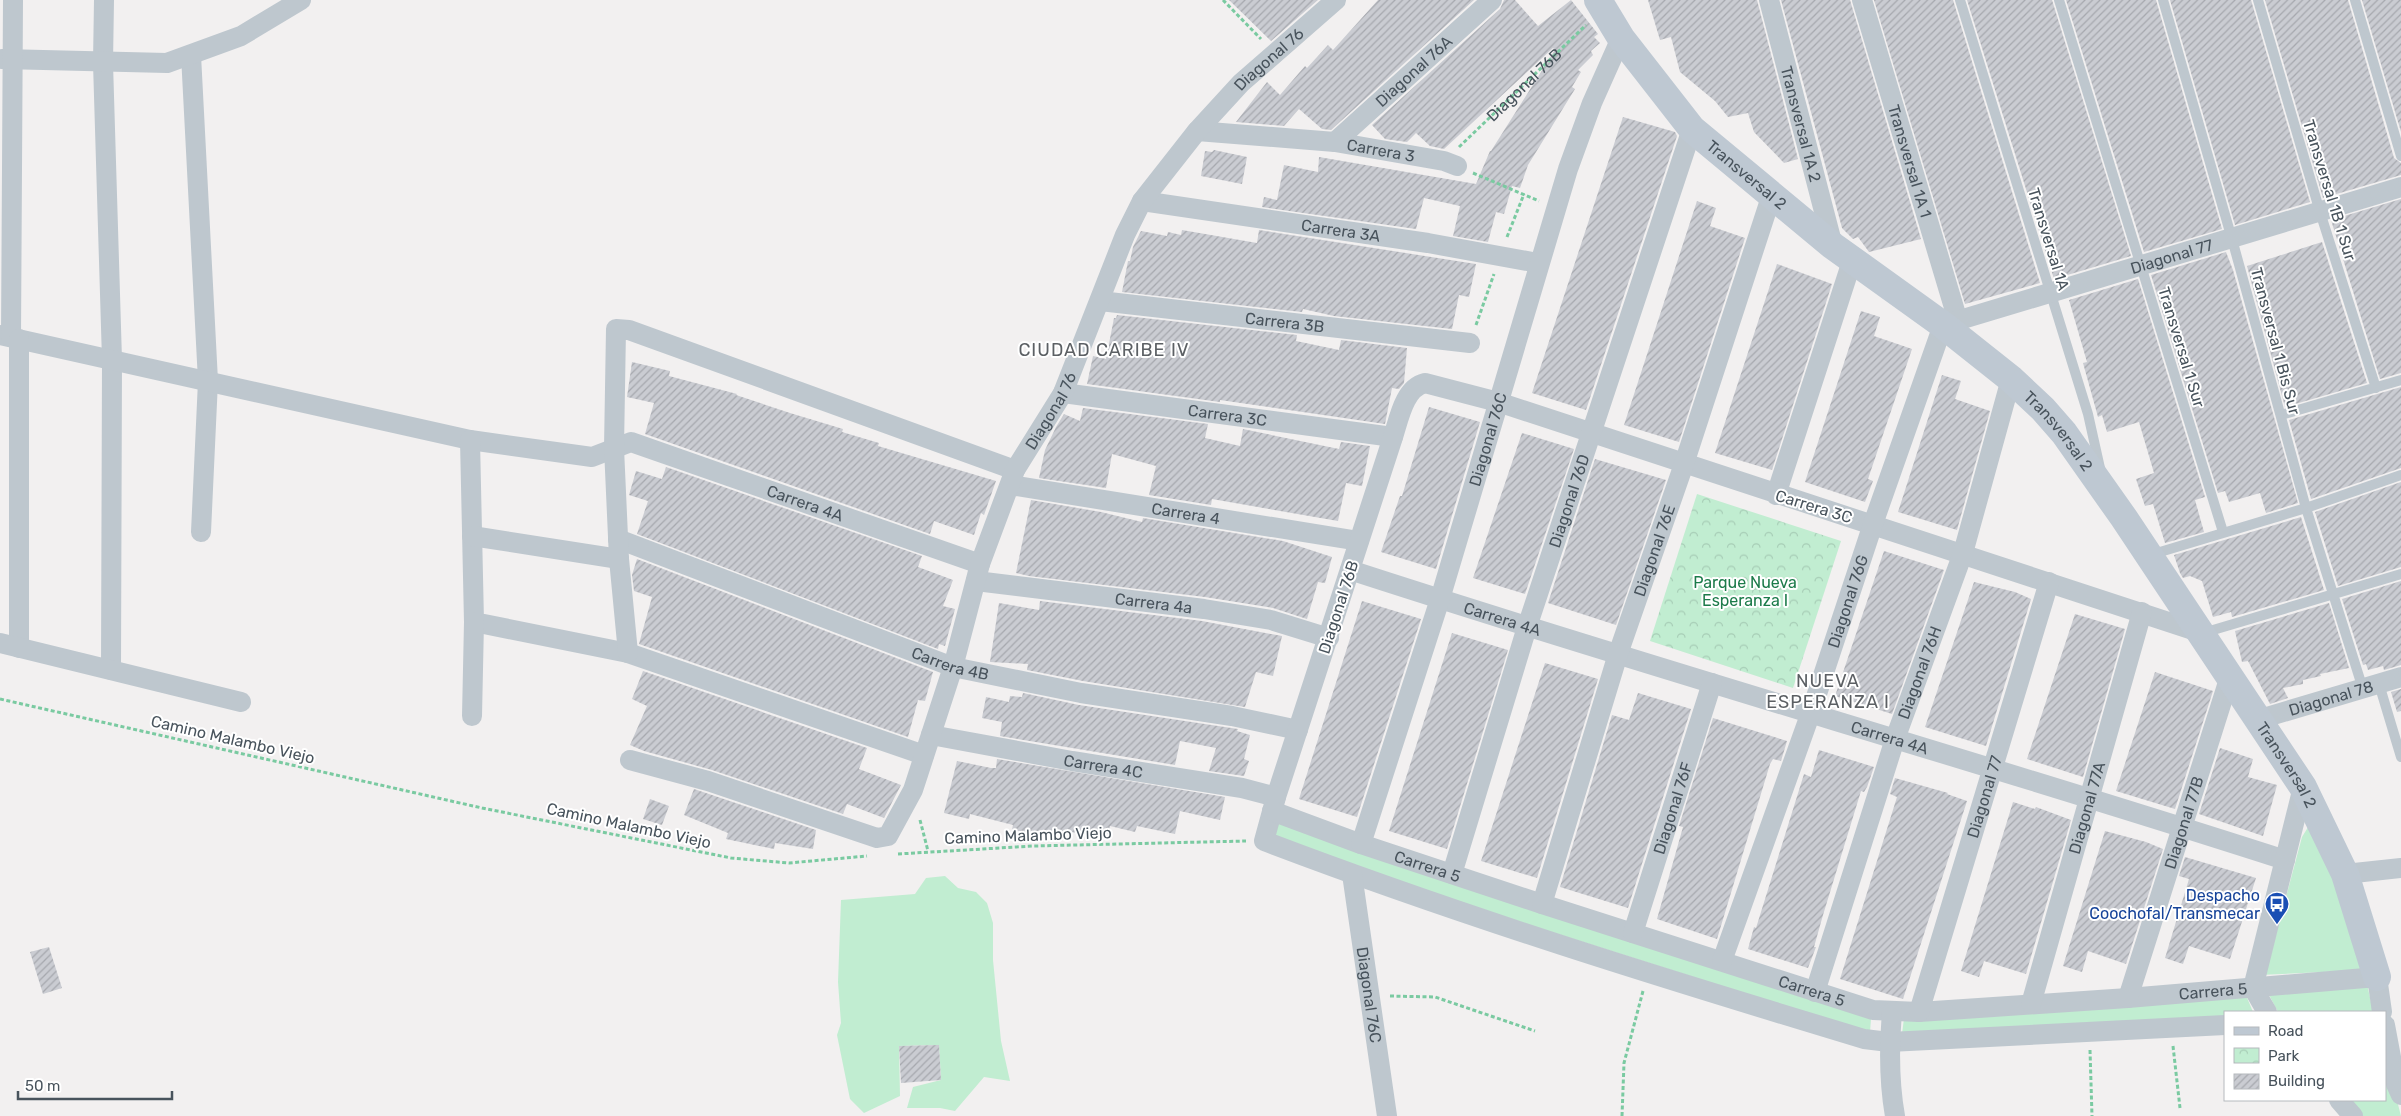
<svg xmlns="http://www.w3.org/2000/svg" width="2401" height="1116" viewBox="0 0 2401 1116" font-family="Rubik,sans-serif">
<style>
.grass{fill:#c1edd1}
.park{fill:url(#park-crowns)}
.building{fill:url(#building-hatch)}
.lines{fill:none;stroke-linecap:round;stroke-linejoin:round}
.path{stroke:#7acaa1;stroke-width:3;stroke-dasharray:4 2.5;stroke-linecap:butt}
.lane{stroke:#bec7ce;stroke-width:10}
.street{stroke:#bec7ce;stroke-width:20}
.secondary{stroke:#bec8d2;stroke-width:28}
.labels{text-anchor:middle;stroke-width:4;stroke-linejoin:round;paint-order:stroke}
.street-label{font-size:16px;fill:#48535c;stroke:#fff}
.park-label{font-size:16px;fill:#1c7b4a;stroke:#fff}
.transit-label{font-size:16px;fill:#164399;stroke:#fff;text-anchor:end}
.neighbourhood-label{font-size:18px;letter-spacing:1px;fill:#5c6064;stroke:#fff}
</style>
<defs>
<pattern id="park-crowns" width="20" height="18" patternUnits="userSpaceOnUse" patternTransform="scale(1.25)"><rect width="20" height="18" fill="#c1edd1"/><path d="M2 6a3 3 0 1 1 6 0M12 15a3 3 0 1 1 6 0" fill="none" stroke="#a7cdb6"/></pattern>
<pattern id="building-hatch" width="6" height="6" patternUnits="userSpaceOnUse" patternTransform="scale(1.25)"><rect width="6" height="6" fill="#caccd2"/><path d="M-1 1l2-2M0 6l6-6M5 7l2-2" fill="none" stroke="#a6a8ae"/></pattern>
</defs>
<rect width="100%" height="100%" fill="#f2f0f0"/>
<path class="grass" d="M1275,822L1871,1018L1870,1033L1539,928L1272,839Z
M2310,824L2319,836L2366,970L2259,975L2269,961L2302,837Z
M945,876L958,888L976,892L987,903L993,923V960L1001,1041L1010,1081L984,1077L955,1111L940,1108H907L913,1087L941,1080L939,1045L899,1046L900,1096L864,1113L850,1099L837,1035L841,1023L838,982L841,900L915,894L926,878Z
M2367,984L2373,1011L2278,1012L2268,993Z
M2245,993L2253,1012H2225V1019L1902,1034L1904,1018Z
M2385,1054L2401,1116H2361L2348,1100H2385Z"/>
<path class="park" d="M1697,494L1841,541L1793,688L1650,641Z"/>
<path class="building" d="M1229,0H1318L1271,41Z
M1378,0H1474L1331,130L1322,129L1299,109L1284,126L1236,122L1267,82L1280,95L1305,66L1307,68L1328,45L1333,50Z
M1504,0H1515L1538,26L1571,0L1598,34L1594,37L1600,43L1591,51L1593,55L1578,70L1581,72L1572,87L1575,89L1528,165L1520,188L1512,186L1504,214L1496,212L1488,242L1453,236L1460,206L1424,198L1416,229L1262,207L1264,197L1277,200L1284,165L1318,172L1319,157L1476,184L1490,151H1491L1555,50L1553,48L1444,149L1430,146L1416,133L1407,142L1385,139L1372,125L1500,9Z
M1648,0H1757L1798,159L1784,163L1754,132L1748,113L1728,117L1715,101L1680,72L1671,37L1660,40Z
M1781,0H1850L1921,239L1869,252L1858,237L1853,239L1842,228Z
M1874,0H1953L2040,283L1965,304Z
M1967,0H2052L2131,256L2054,279Z
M2066,0H2156L2222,229L2144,252Z
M2170,0H2251L2310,202L2235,225Z
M2265,0H2348L2394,158L2401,163V175L2323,198Z
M2362,0H2401V132Z
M1623,117L1675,132L1677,136L1586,410L1532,393Z
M1214,150L1247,157L1242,184L1201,176L1205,151L1212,152Z
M2401,199V373L2380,379L2331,220Z
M1697,201L1716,208L1710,226L1745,238L1679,442L1624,425Z
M1182,230L1257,243L1259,230L1476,264L1469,297L1459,295L1452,329L1334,316L1303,309L1302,312L1122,292L1128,261H1130L1133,247L1141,231L1167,236L1168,232L1181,235Z
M2322,242L2367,383L2285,407L2247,266Z
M2226,252L2233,270L2298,503L2266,513L2260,493L2229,502L2225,491L2218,493L2151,275Z
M1777,264L1832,284L1772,470L1715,453Z
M2138,279L2205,497L2195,500L2204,532L2165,543L2153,504L2145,506L2136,479L2154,473L2139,422L2107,432L2102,415L2098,417L2083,363L2087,362L2069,300Z
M1861,311L1880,317L1874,336L1912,349L1868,479L1873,481L1865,502L1805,482Z
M1117,315L1297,335L1296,341L1339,350L1341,340L1407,348L1404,383L1399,389L1392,388L1385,424L1220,400V402L1087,384L1093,356L1106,359L1114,318H1116Z
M632,362L670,371L669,376L737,394L736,395L790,413L843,429L842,432L879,443L878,446L996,481L984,515L981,513L974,535L934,521L930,534L645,434L654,403L627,397Z
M1942,375L1961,381L1955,399L1990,411L1957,530L1898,512Z
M2401,387V468L2311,499L2289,420Z
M1429,407L1480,422L1436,569L1381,552L1400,496H1402Z
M1083,408L1208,424L1205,438L1240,446L1243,429L1339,449L1341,442L1370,446L1362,486L1346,483L1338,521L1212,499L1211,505L1149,495L1156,466L1112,454L1106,488L1039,478L1045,450L1056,427L1064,414L1080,421Z
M1522,433L1574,449L1525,594L1473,578Z
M1595,459L1666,480L1616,625L1548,603Z
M666,467L922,556L918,567L953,580L943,606L955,609L945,646L939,644L938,649L637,534L648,501L629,495L636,471L662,479Z
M2401,482V567L2338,586L2315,512Z
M1031,500L1101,512L1142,522L1143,518L1283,541L1332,557L1325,583L1318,582L1307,619L1273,608L1205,597L1029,576L1016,573Z
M2301,517L2324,590L2232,617L2231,612L2213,617L2202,581L2190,576L2183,578L2180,573L2174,555Z
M1884,551L1944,570L1892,714L1835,696Z
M637,559L933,672L925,701L918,700L908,737L639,644L652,597L634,591L632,575Z
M2401,581V665L2384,670L2383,666L2368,670L2366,664L2363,665L2342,599Z
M1974,582L2015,592L2031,599L1986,746L1925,727Z
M1040,601L1202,621L1282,636L1273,676L1256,672L1245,707L1083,681L1027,670L1028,664L990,662L999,603L1039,610Z
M1362,601L1421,619L1357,817L1299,799Z
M2329,603L2349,668L2320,674L2321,676L2303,680V684L2283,688L2288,698L2270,704L2248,661L2242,662L2235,631Z
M2075,614L2125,629L2083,777L2027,759Z
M1452,633L1508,650L1447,849L1389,831Z
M1545,663L1598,679L1537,878L1481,861Z
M643,671L867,748L859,769L901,785L884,818L847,804L843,814L712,770L644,751L630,745L647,706L632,699Z
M2155,672L2213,691L2175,809L2116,791Z
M2401,689V711L2397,712L2391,692Z
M1023,693L1079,705L1238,729L1237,731L1250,735L1244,759L1249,761L1244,776L1209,771L1216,748L1180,741L1175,765L1000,736L1002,722L982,718L986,697L1009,702L1010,696L1022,697Z
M1638,693L1691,709L1628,908L1560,887L1612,715L1629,720Z
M1713,718L1787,741L1781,761L1773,759L1770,764L1717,939L1657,919L1683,827L1679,826Z
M2220,748L2253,759L2248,777L2277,785L2263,836L2199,814Z
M1819,750L1874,767L1867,787L1864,792L1861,791L1823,915L1814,947H1816L1808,968L1748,949L1754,927L1756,928L1804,774L1811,777Z
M997,759L1225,797L1220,820L1180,811L1175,834L1137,826L1135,832L1110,826L1109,834L1090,831L1089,835L1065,831V836L1037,831L1036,835L1012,830L1013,825L970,814L969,819L944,813L957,761L991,768H996Z
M1895,778L1948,793L1947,794L1967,801L1903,999L1840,979L1897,797L1890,794Z
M694,789L816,830L813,849L775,843L774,849L726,839L728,833L684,815Z
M650,799L669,806L662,825L643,819Z
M2013,802L2035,809L2036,807L2071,820L2026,974L1984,961L1979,977L1961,971Z
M2105,831L2146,842L2163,849L2126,964L2088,951L2082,972L2063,966Z
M2185,857L2256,878L2230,959L2189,946L2183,964L2165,958L2189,879L2179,876Z
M49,947L62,988L43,994L30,952Z
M939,1045L941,1080L901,1083L899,1046Z"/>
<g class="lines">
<g class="path">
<path d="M1223,0L1261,39"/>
<path id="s1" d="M1459,147L1586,25"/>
<path d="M1473,173L1539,201"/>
<path d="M1507,237L1524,194"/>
<path d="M1476,325L1494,274"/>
<path d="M0,699L482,808L731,858L789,863L867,856"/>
<path d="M920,820L928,851"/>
<path d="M898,854L1033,846L1246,841"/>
<path d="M1390,996L1435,997L1535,1031"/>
<path d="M2173,1046L2180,1108"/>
<path d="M2090,1050L2092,1116"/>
<path d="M1622,1116L1624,1063L1643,991"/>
</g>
<path class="lane" d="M1960,0L2088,414L2100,468
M2059,0L2223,532
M2163,0L2232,239L2306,508L2363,689
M2258,0L2320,212L2376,388
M2355,0L2401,156
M2281,415L2401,380
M2150,555L2306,508L2401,475
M2203,633L2401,574
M2379,684L2401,757"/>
<g class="street">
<path d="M104,0L103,63L112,360L111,670"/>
<path id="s2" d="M1769,0L1833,246"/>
<path id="s3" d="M1862,0L1958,321"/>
<path d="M191,55L208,381L201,532"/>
<path d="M2,59L167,63L241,36L301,0"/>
<path id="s4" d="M1197,131L1335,142L1444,161L1457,166"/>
<path id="s5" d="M1335,142L1492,0"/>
<path id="s6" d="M1142,201L1428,243L1538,263"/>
<path id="s7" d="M1100,301L1470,343"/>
<path id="s8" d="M0,335L470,440L592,457L631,442L980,564"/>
<path d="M11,337L13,0"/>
<path d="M19,339V648"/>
<path id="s9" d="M1063,393L1393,437"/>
<path d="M470,440L474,622L628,653L924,755"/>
<path id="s10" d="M1010,485L1359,541"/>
<path d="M1776,495L1852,261"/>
<path d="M472,536L619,559"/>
<path id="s11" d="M618,539L953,667L1081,693L1232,716L1298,730"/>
<path id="s12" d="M1350,570C1660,671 1975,760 2285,860"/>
<path id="s13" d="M976,581L1204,609L1271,620L1329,638"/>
<path d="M2202,633L1498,402L1425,383C1404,388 1399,419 1393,437L1276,797L1264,841C1461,916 1662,978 1864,1039L1889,1042L2225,1025"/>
<path d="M0,643L241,702"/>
<path d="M628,653L619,559L614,448L616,329L629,330L1015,470"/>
<path d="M472,716L474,622"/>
<path id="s14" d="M2260,719L2401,677"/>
<path id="s15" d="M931,735L1072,761L1242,788L1276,797"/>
<path id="s16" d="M630,760L708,781L877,838L888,836L913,790L953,667L980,564L1015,470L1063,393L1125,235L1142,201L1197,131L1241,83L1336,0"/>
<path id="s17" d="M1272,811L1361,844L1542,904L1873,1010L1919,1012L2128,998L2377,977L2382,1012"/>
<path id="s18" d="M1361,844L1440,599L1568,169L1592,103L1621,38"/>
<path id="s19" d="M1352,874L1387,1116"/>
<path id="s20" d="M1452,874L1527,627L1692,129"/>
<path d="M2345,874L2401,868"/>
<path id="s21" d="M1542,904L1618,654L1684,464L1771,197"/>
<path id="s22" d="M1633,933L1712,683"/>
<path id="s23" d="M1722,961L1811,712L1873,524L1943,325L2401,187"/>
<path id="s24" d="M1815,992L1895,739L1963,553L2011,379"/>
<path id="s25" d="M2128,998L2230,676"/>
<path id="s26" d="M2031,1004L2142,612"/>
<path d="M1892,1012C1889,1047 1889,1082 1895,1116"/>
<path id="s27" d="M1919,1012L2049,582"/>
<path d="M2267,1012L2253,988L2303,787"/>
<path d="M2385,1025L2396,1084L2401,1095"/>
<path d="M2339,1100L2353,1116"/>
</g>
<path class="secondary" id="s28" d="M1598,0L1621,38L1692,129L1833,246L1943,325L2011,379L2043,409L2064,433L2124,518L2303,787L2345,874L2377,977"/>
</g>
<defs>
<symbol id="bus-pin" viewBox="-11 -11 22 30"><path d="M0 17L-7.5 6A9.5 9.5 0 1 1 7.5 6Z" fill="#1a4fb4" stroke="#fff"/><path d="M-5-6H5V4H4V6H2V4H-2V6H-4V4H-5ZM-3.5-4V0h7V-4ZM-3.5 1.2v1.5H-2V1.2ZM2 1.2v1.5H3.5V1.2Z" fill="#fff"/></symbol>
</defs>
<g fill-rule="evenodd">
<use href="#bus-pin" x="2263" y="890" width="28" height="38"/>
</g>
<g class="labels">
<g class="street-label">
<text dy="6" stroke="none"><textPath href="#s16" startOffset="1148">Diagonal 76</textPath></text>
<text dy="6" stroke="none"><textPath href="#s5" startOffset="106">Diagonal 76A</textPath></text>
<text dy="6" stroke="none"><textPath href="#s1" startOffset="90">Diagonal 76B</textPath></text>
<text dy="6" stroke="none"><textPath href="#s2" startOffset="128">Transversal 1A 2</textPath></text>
<text dy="6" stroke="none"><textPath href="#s4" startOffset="185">Carrera 3</textPath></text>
<text dy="6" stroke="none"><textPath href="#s3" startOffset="168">Transversal 1A 1</textPath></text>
<text dy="6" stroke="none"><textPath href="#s28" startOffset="231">Transversal 2</textPath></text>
<text transform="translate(2330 190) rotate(73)" y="6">Transversal 1B 1 Sur</text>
<text dy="6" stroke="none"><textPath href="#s6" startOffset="201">Carrera 3A</textPath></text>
<text transform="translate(2049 239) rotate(73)" y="6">Transversal 1A</text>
<text dy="6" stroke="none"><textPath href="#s23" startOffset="912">Diagonal 77</textPath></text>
<text dy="6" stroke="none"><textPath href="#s7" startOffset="186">Carrera 3B</textPath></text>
<text transform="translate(2276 341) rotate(75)" y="6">Transversal 1 Bis Sur</text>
<text transform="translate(2182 347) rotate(73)" y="6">Transversal 1 Sur</text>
<text dy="6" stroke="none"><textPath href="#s16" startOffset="728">Diagonal 76</textPath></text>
<text dy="6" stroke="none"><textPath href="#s9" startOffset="166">Carrera 3C</textPath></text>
<text dy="6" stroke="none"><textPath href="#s28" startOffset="636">Transversal 2</textPath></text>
<text dy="6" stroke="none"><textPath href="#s18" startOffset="424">Diagonal 76C</textPath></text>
<text dy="6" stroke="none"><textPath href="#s20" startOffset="391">Diagonal 76D</textPath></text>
<text dy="6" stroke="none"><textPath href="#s8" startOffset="831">Carrera 4A</textPath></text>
<text transform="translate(1814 506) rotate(17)" y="6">Carrera 3C</text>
<text dy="6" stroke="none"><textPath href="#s10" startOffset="178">Carrera 4</textPath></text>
<text dy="6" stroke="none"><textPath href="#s21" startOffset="371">Diagonal 76E</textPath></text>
<text dy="6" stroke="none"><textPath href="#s23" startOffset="381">Diagonal 76G</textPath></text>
<text dy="6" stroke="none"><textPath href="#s13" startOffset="179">Carrera 4a</textPath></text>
<text transform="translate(1338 607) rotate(-72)" y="6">Diagonal 76B</text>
<text dy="6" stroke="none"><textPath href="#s12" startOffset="160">Carrera 4A</textPath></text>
<text dy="6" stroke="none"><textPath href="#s11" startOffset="355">Carrera 4B</textPath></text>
<text dy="6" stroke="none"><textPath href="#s24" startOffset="336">Diagonal 76H</textPath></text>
<text dy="6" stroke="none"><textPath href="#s14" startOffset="74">Diagonal 78</textPath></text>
<text dy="6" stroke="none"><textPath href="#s12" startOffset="565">Carrera 4A</textPath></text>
<text transform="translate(233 739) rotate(13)" y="6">Camino Malambo Viejo</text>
<text dy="6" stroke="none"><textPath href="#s28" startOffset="1041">Transversal 2</textPath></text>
<text dy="6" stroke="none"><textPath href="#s15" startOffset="175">Carrera 4C</textPath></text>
<text dy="6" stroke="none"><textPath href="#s27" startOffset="225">Diagonal 77</textPath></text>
<text dy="6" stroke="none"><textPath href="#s22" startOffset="131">Diagonal 76F</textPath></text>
<text dy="6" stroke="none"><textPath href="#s26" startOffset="204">Diagonal 77A</textPath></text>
<text dy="6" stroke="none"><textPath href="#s25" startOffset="184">Diagonal 77B</textPath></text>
<text transform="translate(629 825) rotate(12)" y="6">Camino Malambo Viejo</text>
<text transform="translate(1028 835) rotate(-2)" y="6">Camino Malambo Viejo</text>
<text dy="6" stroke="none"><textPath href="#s17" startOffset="165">Carrera 5</textPath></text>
<text dy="6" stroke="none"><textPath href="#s17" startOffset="569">Carrera 5</textPath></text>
<text dy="6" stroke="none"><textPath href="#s17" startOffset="974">Carrera 5</textPath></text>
<text dy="6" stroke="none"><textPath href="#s19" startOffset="122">Diagonal 76C</textPath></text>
</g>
<g class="park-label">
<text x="1745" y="588">Parque Nueva<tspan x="1745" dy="18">Esperanza I</tspan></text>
</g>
<g class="transit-label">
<text x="2260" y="901">Despacho<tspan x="2260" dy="18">Coochofal/Transmecar</tspan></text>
</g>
<g class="neighbourhood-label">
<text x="1104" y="356">CIUDAD CARIBE IV</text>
<text x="1828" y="687">NUEVA<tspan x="1828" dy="21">ESPERANZA I</tspan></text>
</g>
</g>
<rect x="2224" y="1011" width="162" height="90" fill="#ffffff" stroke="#b6babe"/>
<rect x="2234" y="1027" width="25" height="8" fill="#bec8d2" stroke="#b6babe"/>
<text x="2268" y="1036" font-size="15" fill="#48535c">Road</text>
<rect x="2234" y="1048" width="25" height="15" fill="url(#park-crowns)" stroke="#b6babe"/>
<text x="2268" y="1061" font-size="15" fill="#48535c">Park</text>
<rect x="2234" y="1074" width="25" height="15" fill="url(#building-hatch)" stroke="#b6babe"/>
<text x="2268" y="1086" font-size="15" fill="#48535c">Building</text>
<path d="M18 1091v8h154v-8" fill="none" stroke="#48535c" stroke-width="2.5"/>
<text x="25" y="1091" font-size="15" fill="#48535c" stroke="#ffffff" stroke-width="4" paint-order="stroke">50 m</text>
</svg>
